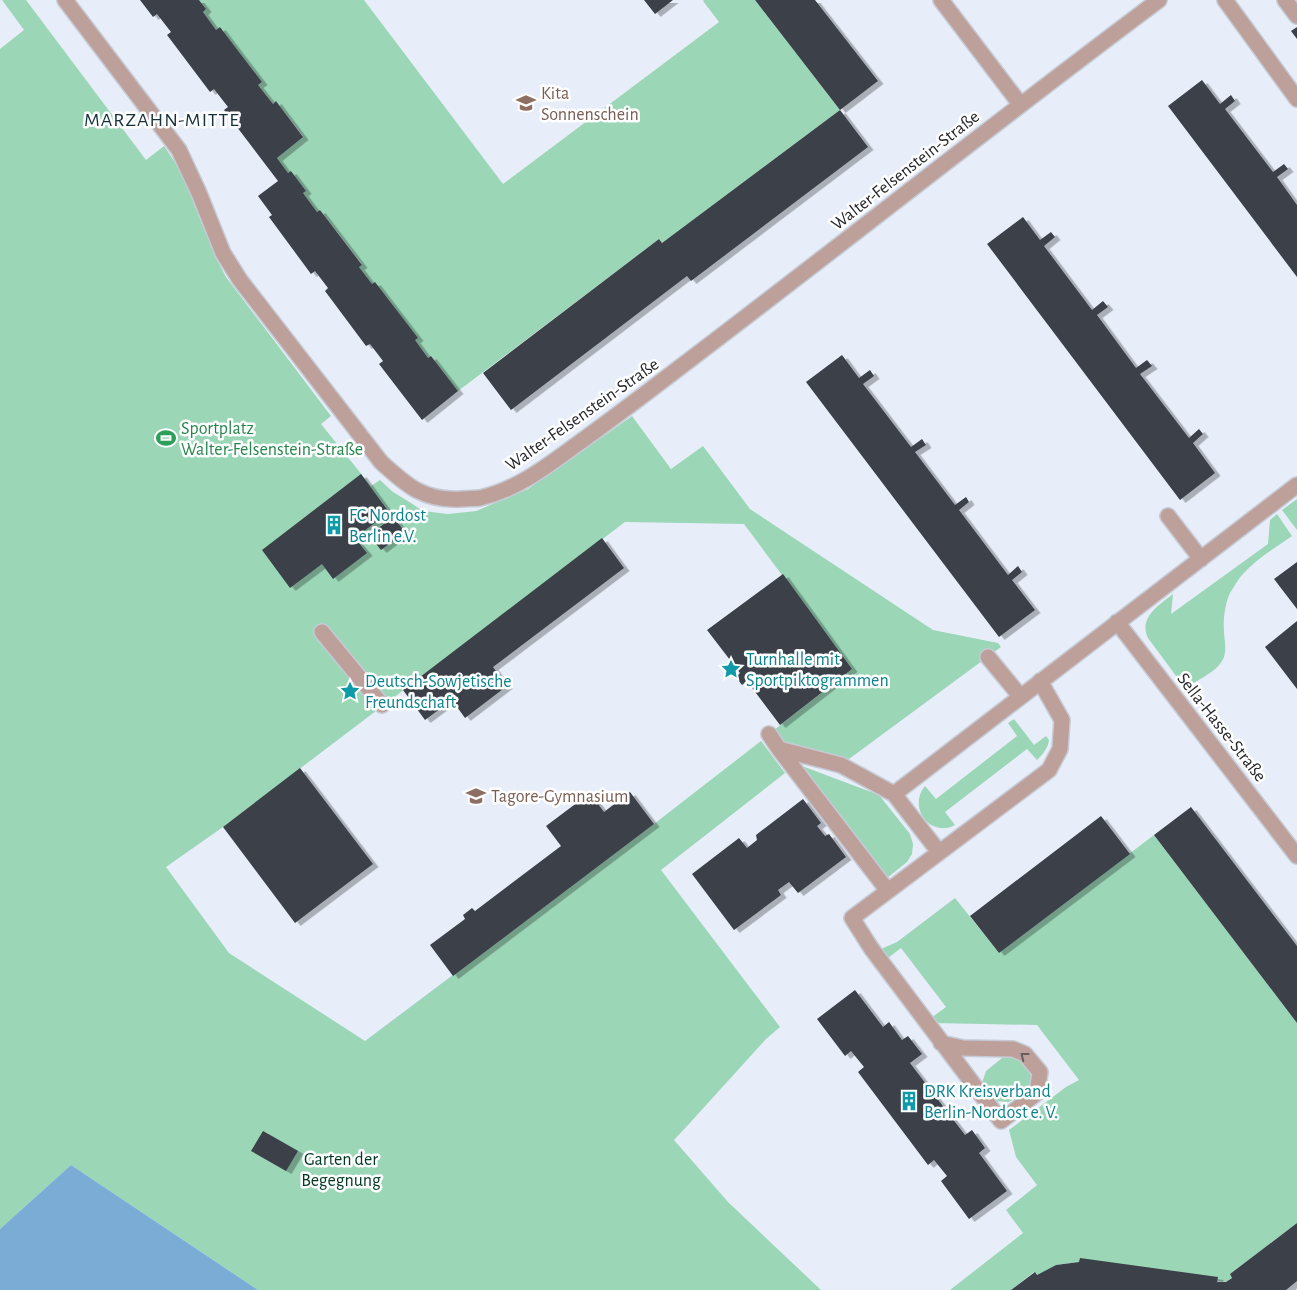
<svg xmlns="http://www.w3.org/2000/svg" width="1297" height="1290" viewBox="0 0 1297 1290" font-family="'Alegreya Sans',sans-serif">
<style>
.green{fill:#9bd6b7}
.water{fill:#7aacd6}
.building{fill:#3b4048;filter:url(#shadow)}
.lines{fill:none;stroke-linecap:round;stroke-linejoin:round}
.minor-casing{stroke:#c5cad4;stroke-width:18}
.minor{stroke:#bea09b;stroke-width:15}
.oneway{stroke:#695d5d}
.labels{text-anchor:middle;stroke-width:5;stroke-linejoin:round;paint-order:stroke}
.education-label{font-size:18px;fill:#785e54;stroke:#fff;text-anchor:start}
.street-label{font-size:18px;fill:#24262a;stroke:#fff}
.leisure-label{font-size:18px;fill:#27864d;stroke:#fff;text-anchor:start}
.culture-label{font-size:18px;fill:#0d838f;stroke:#fff;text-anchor:start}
.park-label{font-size:18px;fill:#003823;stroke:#fff}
.quarter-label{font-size:20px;letter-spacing:1px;fill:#14313c;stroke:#fff}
</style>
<defs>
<filter id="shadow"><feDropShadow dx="5.5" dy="3" stdDeviation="0" flood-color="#0004"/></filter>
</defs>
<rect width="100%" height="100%" fill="#e8eef9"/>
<path class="green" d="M2,0H26L146,160L164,146L181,171L216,258L226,277L331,416L321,424L371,486L380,480L393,492L411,503L420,509L431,512L448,514L476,511L528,489L632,416L671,469L703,446L750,509L933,630L998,643L1001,647L849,759L778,740L774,730L852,669L744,524L625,522L223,827L166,867L229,953L365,1041L654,824L761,741L785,773L661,870L780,1027L766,1039L688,1125L674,1140L728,1202L821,1290H258L71,1165L0,1229V49L24,30Z
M199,0H364L503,184L719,22L703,1L704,0H755L840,110L662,243L659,239L458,391L431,356L428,358L359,267L362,264L320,210L317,212L303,193L306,191L291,171L288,173L277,158L303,136L276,101L273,104L258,85L262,82L220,27L216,30L203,12L206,9Z
M1297,499V530L1282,510Z
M1277,514L1292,536C1275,548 1256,559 1243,574C1238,579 1234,587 1230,593C1225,604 1223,619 1224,631C1224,641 1228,651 1222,661C1216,672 1196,681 1185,688L1148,638C1138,618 1159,605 1173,594L1171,614L1268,544L1270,520Z
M1014,719L1034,745L1046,736L1049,740C1048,748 1043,754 1037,760L1027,749L945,812L955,825C931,838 907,808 925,786L936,799L1017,736L1008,723Z
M802,766L879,795L910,834L913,844L912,854L907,862L887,878L802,769Z
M1154,835L1297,1023V1223L1230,1274L1232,1278L1226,1282L1079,1262L1056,1265L1037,1275L1034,1272L1011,1290H950L1023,1233L1006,1210L1037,1185L1016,1157L1009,1130L1066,1087L1079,1080L1037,1025L934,1023L931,1018L946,1007L901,948L888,958L881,949L897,942L955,898L999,953Z
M1002,1058H1018L1032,1076L1028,1089L1009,1102L995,1101L982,1083L986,1071Z"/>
<path class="water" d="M71,1165L258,1290H0V1229Z"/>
<path class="building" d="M140,0H199L206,9L203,12L216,30L220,27L262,82L258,85L273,104L276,101L303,137L277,158L288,173L291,171L306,191L303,193L317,212L320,210L362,265L359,267L372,284L375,282L418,338L415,340L428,358L431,356L458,391L422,420L379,364L383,361L370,344L366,346L325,291L328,288L315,271L311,274L269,217L272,215L258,196L278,181L224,110L228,107L214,89L210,92L167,35L171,32L157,14L153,17Z
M644,0H673L655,14Z
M755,0H815L878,81L840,110Z
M1297,27V39L1291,31Z
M1202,80L1220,104L1231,95L1235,101L1225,109L1273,172L1284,164L1288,169L1277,177L1297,205V277L1168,106Z
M840,110L868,147L691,281L687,276L511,410L483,373L659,239L662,243Z
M1023,217L1040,240L1051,232L1055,237L1044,246L1092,310L1103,301L1108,307L1097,315L1136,368L1147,360L1152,366L1140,374L1189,438L1199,429L1203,434L1193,443L1215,473L1180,500L987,244Z
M842,355L859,378L870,370L874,376L863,384L911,447L922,439L926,445L915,452L955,505L966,497L969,502L959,510L1008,575L1018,566L1022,572L1012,580L1035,610L999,637L806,382Z
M361,474L389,512L355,538L367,553L333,579L322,564L290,588L262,550Z
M393,517L405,532L381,550L369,535Z
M602,538L624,568L493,667L507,686L465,718L452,700L425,720L403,690Z
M1297,562V609L1274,579Z
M783,574L852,669L780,725L747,681L742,685L736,677L740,673L707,630Z
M1297,621V689L1265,647Z
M300,768L373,864L295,923L223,827Z
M630,792L654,824L453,976L430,945L465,919L463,915L472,908L475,911L561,846L546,826L590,793L604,812Z
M803,799L821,823L817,826L825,836L829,834L846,857L798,893L789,882L778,890L781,895L734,930L692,874L739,838L747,848L757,840L756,835Z
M1191,807L1297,946V1023L1154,835Z
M1101,816L1130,854L999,953L970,916Z
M855,990L883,1027L889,1022L902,1040L908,1036L922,1054L910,1063L965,1135L972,1130L985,1148L979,1153L1007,1191L969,1219L941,1181L947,1176L934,1160L928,1165L858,1072L864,1067L851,1051L845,1056L817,1019Z
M263,1131L298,1151L286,1171L251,1151Z
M1297,1223V1281L1286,1290H1011L1035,1272L1037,1275L1056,1265L1079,1262L1080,1258L1218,1277L1217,1282H1226L1232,1278L1230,1274Z"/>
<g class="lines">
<defs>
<path id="minor" d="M65,0L179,150L199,193L223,253L240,280L381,462C407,486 424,501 461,499C467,498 474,499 480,498C516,490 546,467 576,445C611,420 645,394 679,368C840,246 997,121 1159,0
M941,0L1020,104
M1225,0L1297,99
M1285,0L1297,16
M1168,516L1201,559
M1117,622L1297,856
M322,632L382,705
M988,657L1020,696
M769,734L779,749L841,765L894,794L939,852
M779,749L888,891
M894,794L1297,485
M941,1043L963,1048L1013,1049L1025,1054L1040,1072L1037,1093L1001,1121L871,948L852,918L1049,770L1060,749L1062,720L1040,681"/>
</defs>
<use href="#minor" class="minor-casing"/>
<use href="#minor" class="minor"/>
</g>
<defs><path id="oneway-chevron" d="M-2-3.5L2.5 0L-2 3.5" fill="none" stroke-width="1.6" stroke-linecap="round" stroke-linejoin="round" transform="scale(1.25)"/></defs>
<use class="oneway" href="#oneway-chevron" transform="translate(1024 1056) rotate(-142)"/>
<defs>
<symbol id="school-bare" viewBox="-9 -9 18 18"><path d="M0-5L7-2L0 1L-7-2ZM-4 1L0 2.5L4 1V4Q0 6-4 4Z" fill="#8d6e63" stroke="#fff" stroke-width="2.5" paint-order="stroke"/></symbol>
<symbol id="stadium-bare" viewBox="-9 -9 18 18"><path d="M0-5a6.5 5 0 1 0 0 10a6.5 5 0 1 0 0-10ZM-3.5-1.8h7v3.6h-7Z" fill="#2e9e5b" stroke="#fff" stroke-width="2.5" paint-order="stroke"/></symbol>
<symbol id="building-bare" viewBox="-9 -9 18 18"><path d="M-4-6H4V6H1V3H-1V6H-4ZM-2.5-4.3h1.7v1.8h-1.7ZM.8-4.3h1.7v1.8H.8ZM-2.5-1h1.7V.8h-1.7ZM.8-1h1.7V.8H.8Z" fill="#0f9aa8" stroke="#fff" stroke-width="2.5" paint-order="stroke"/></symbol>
<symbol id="sight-bare" viewBox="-9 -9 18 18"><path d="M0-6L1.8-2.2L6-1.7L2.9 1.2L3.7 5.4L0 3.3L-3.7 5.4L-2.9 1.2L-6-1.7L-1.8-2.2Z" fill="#0f9aa8" stroke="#fff" stroke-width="2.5" paint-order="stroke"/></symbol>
</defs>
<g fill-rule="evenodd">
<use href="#school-bare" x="512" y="89" width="28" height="28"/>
<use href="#stadium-bare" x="152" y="424" width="28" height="28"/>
<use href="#building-bare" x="320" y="511" width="28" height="28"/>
<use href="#sight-bare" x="717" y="655" width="28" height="28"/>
<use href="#sight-bare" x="336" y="677" width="28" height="28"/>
<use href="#school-bare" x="462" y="782" width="28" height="28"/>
<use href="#building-bare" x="895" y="1087" width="28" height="28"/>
</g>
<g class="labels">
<g class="education-label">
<text x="541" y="99">Kita<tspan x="541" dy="21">Sonnenschein</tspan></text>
<text x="491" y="802">Tagore-Gymnasium</text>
</g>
<g class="street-label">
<text transform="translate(905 170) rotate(-38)" y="6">Walter-Felsenstein-Straße</text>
<text transform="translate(582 414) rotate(-35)" y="6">Walter-Felsenstein-Straße</text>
<text transform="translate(1222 727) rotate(52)" y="6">Sella-Hasse-Straße</text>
</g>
<g class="leisure-label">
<text x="181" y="434">Sportplatz<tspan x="181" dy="21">Walter-Felsenstein-Straße</tspan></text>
</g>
<g class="culture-label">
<text x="349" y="521">FC Nordost<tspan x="349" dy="21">Berlin e.V.</tspan></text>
<text x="746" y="665">Turnhalle mit<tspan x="746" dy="21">Sportpiktogrammen</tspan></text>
<text x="365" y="687">Deutsch-Sowjetische<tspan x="365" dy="21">Freundschaft</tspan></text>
<text x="924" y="1097">DRK Kreisverband<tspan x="924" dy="21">Berlin-Nordost e. V.</tspan></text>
</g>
<g class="park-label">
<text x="341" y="1165">Garten der<tspan x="341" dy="21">Begegnung</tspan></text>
</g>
<g class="quarter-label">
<text x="162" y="126">MARZAHN-MITTE</text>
</g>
</g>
</svg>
